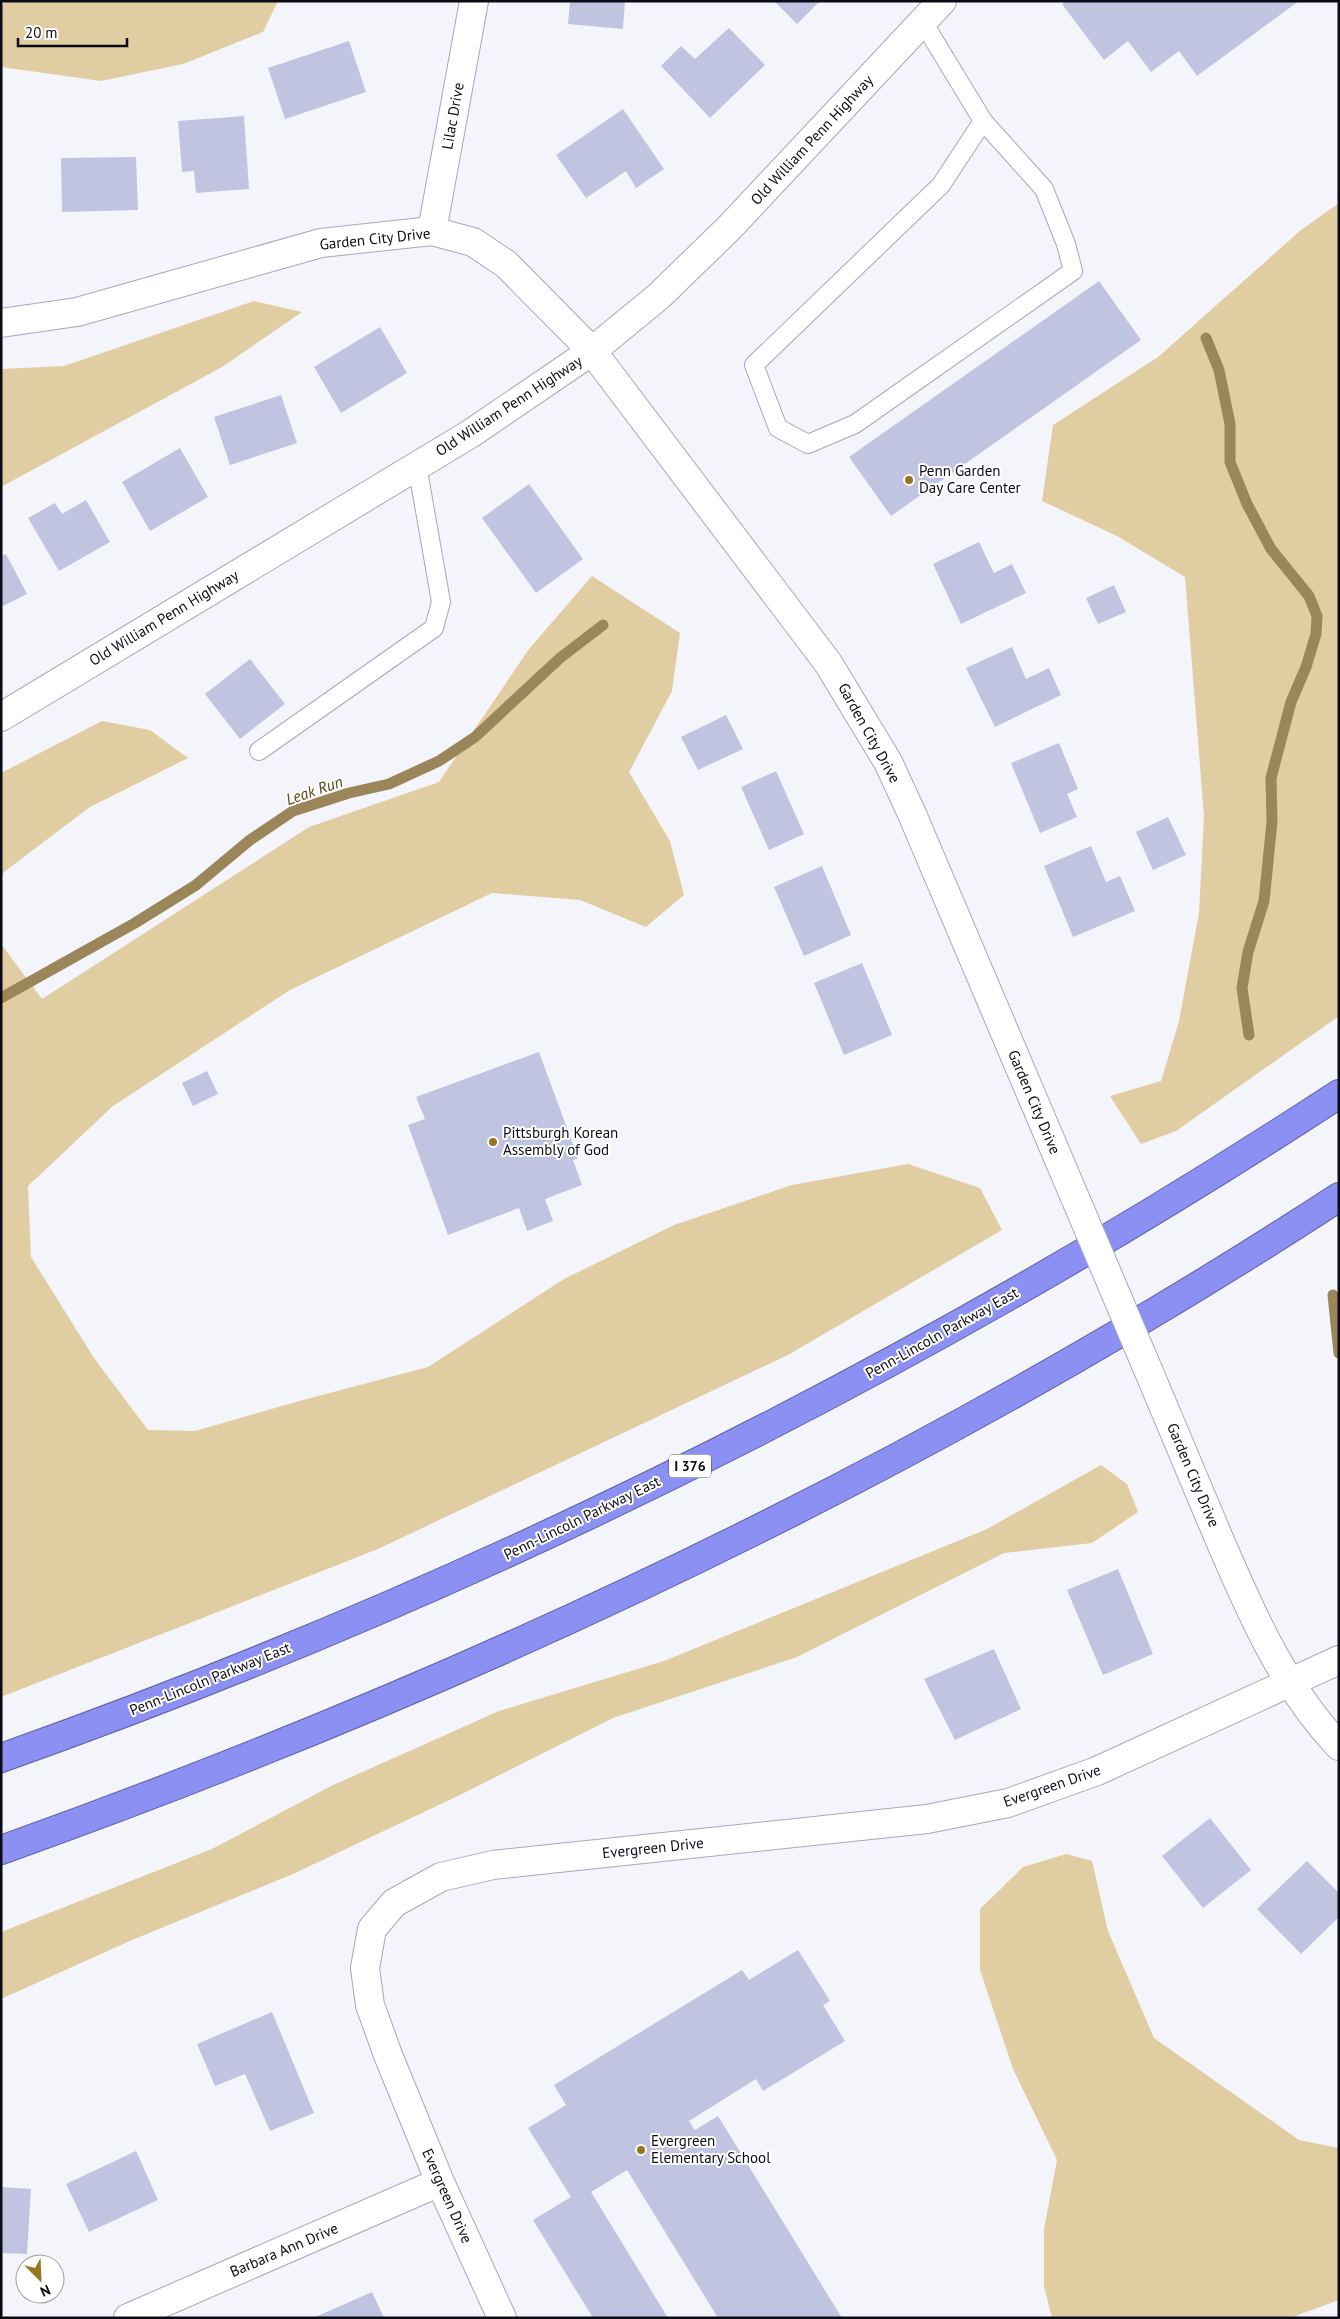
<svg xmlns="http://www.w3.org/2000/svg" width="1340" height="2319" viewBox="0 0 1340 2319" font-family="'PT Sans',sans-serif">
<style>
.green{fill:#e1cda2}
.lines{fill:none;stroke-linecap:round;stroke-linejoin:round}
.stream{stroke:#9b8659;stroke-width:11}
.building{fill:#c0c4e0}
.service-casing{stroke:#a3a7c2;stroke-width:20}
.minor-casing{stroke:#a3a7c2;stroke-width:30}
.tertiary-casing{stroke:#a3a7c2;stroke-width:30}
.secondary-casing{stroke:#a3a7c2;stroke-width:30}
.motorway-casing{stroke:#5e61a5;stroke-width:30}
.service{stroke:#fff;stroke-width:18}
.minor{stroke:#fff;stroke-width:28}
.tertiary{stroke:#fff;stroke-width:28}
.secondary{stroke:#fff;stroke-width:28}
.motorway{stroke:#8b90f2;stroke-width:28}
.tertiary-bridge-casing{stroke:#a3a7c2;stroke-width:30;stroke-linecap:butt}
.tertiary-bridge{stroke:#fff;stroke-width:28}
.poi-dot{fill:#96761e;stroke:#fff;stroke-width:2}
.labels{text-anchor:middle;stroke-width:4;stroke-linejoin:round;paint-order:stroke}
.shield{fill:#fff;stroke:#54545b;stroke-width:1}
.shield-label{font-size:14px;font-weight:bold;fill:#0b0b15}
.street-label{font-size:15px;fill:#0b0b15;stroke:#fff}
.poi-label{font-size:15px;fill:#0b0b15;stroke:#fff;text-anchor:start}
.water-label{font-size:16px;font-style:italic;fill:#5b4610;stroke:#fff}
</style>
<rect width="100%" height="100%" fill="#f4f5fb"/>
<path class="green" d="M6,1H278L263,32L183,64L101,81L1,67V6Z
M1339,203V1016L1176,1131L1141,1144L1110,1096L1161,1081L1179,1021L1199,913L1204,816L1185,577L1117,536L1042,501L1053,425L1158,357L1301,230Z
M254,301L302,312L222,367L1,487V369L64,366Z
M592,576L680,633L672,691L629,772L670,841L684,895L646,927L580,900L492,893L290,990L113,1106L28,1186L31,1257L94,1358L148,1430L195,1431L303,1400L428,1367L564,1279L674,1225L792,1185L908,1164L980,1188L1002,1230L788,1355L378,1549L1,1697V944L42,999L309,827L439,782L529,649Z
M102,721L150,730L188,758L90,807L4,872L1,880V773Z
M1101,1465L1127,1484L1138,1512L1092,1543L1004,1553L797,1657L613,1718L462,1794L293,1874L132,1940L1,1999V1932L212,1849L331,1786L499,1711L664,1661L987,1529Z
M1066,1854L1092,1861L1108,1931L1154,2038L1299,2140L1339,2148V2300L1290,2318H1052L1044,2286V2229L1057,2160L1013,2069L980,1970V1909L1023,1867Z"/>
<g class="lines">
<path class="stream" d="M1206,338L1219,370L1230,424V462L1247,504L1271,549L1309,596L1317,616L1316,634L1306,667L1291,702L1271,778L1272,822L1264,901L1248,952L1242,988L1249,1035
M1,998L135,923L196,885L250,840L293,811L349,793L389,784L439,761L475,737L560,658L603,625
M1333,1295L1339,1353"/>
</g>
<path class="building" d="M570,1H625L623,29L568,24Z
M774,1H820L797,24Z
M1066,1H1299L1197,76L1179,51L1151,72L1128,41L1104,60L1062,4Z
M729,28L765,65L710,118L661,66L681,46L695,59Z
M349,41L366,92L285,119L268,68Z
M623,109L664,169L636,188L626,171L586,198L556,155Z
M244,116L249,189L196,193L194,171L182,172L178,121Z
M136,157L138,210L62,212L61,158Z
M1099,281L1141,340L891,516L849,457Z
M380,327L407,373L341,413L314,367Z
M281,395L297,443L230,465L214,417Z
M180,448L208,497L150,531L122,482Z
M529,484L583,559L536,593L482,518Z
M86,500L110,542L59,571L28,518L55,503L62,514Z
M979,542L994,573L1012,564L1026,593L961,624L933,564Z
M6,554L27,594L1,607V556Z
M1114,585L1126,612L1098,624L1086,598Z
M1012,647L1026,679L1049,668L1061,695L995,727L966,668Z
M250,659L285,704L240,739L205,694Z
M726,715L743,749L698,770L681,737Z
M1059,743L1078,789L1067,794L1077,817L1040,833L1011,763Z
M776,771L804,834L769,850L741,787Z
M1168,817L1186,855L1153,870L1136,832Z
M1091,846L1106,882L1120,876L1135,911L1073,937L1044,866Z
M822,866L851,935L804,956L774,887Z
M862,963L892,1035L844,1055L814,983Z
M539,1052L578,1158L573,1160L582,1185L545,1199L553,1221L527,1231L519,1208L448,1235L408,1125L425,1119L416,1097Z
M207,1071L218,1094L193,1106L182,1083Z
M1118,1569L1153,1654L1103,1675L1067,1590Z
M994,1649L1021,1709L955,1740L924,1679Z
M1210,1818L1251,1870L1203,1908L1162,1856Z
M1307,1861L1339,1893V1917L1301,1954L1257,1909Z
M798,1950L830,2001L823,2005L845,2041L763,2091L756,2079L689,2121L695,2130L718,2116L842,2318H718L627,2170L591,2192L668,2318H593L533,2220L571,2197L528,2128L566,2105L554,2085L742,1970L749,1980Z
M272,2012L314,2113L270,2131L245,2074L215,2086L197,2044Z
M136,2151L158,2200L89,2232L66,2184Z
M1,2187L31,2189L27,2254L1,2253Z
M372,2292L384,2318H313Z"/>
<g class="lines">
<defs>
<path id="service" d="M923,22L983,121L1044,189L1066,244L1073,271L855,424L808,444L778,428L754,365L941,185L983,121
M259,751L434,628L441,602L417,465"/>
<path id="minor" d="M432,231L474,1
M128,2318L440,2182
M502,2318L440,2182L388,2055L370,2005L365,1968L372,1929L394,1903L441,1877L493,1865L927,1819L1008,1803L1097,1771L1339,1660"/>
<path id="tertiary" d="M1,323L77,312L321,243L432,231L473,242L506,264L592,351L828,663L888,762L912,814L1076,1200
M1149,1372C1171,1425 1193,1477 1215,1529C1248,1606 1281,1685 1339,1746"/>
<path id="secondary" d="M1,717L470,434L592,351L659,296L730,227L942,1"/>
<path id="motorway" d="M1,1758C472,1591 921,1367 1339,1094
M1,1850C469,1683 922,1469 1339,1197"/>
</defs>
<use href="#service" class="service-casing"/>
<use href="#minor" class="minor-casing"/>
<use href="#tertiary" class="tertiary-casing"/>
<use href="#secondary" class="secondary-casing"/>
<use href="#motorway" class="motorway-casing"/>
<use href="#service" class="service"/>
<use href="#minor" class="minor"/>
<use href="#tertiary" class="tertiary"/>
<use href="#secondary" class="secondary"/>
<use href="#motorway" class="motorway"/>
<defs>
<path id="tertiary-bridge" d="M1076,1200L1149,1372"/>
</defs>
<use href="#tertiary-bridge" class="tertiary-bridge-casing"/>
<use href="#tertiary-bridge" class="tertiary-bridge"/>
</g>
<g class="poi-dot">
<circle cx="909" cy="480" r="5"/>
<circle cx="493" cy="1142" r="5"/>
<circle cx="641" cy="2150" r="5"/>
</g>
<g class="labels">
<rect class="shield" x="669" y="1454.5" width="42" height="23" rx="4"/>
<g class="shield-label">
<text x="690" y="1471">I 376</text>
</g>
<g class="street-label">
<text transform="translate(453 116) rotate(-80)" y="5">Lilac Drive</text>
<text transform="translate(812 140) rotate(-47)" y="5">Old William Penn Highway</text>
<text transform="translate(375 239) rotate(-6)" y="5">Garden City Drive</text>
<text transform="translate(509 406) rotate(-33)" y="5">Old William Penn Highway</text>
<text transform="translate(164 618) rotate(-31)" y="5">Old William Penn Highway</text>
<text transform="translate(869 733) rotate(61)" y="5">Garden City Drive</text>
<text transform="translate(1034 1102) rotate(67)" y="5">Garden City Drive</text>
<text transform="translate(942 1333) rotate(-29)" y="5">Penn-Lincoln Parkway East</text>
<text transform="translate(1193 1475) rotate(67)" y="5">Garden City Drive</text>
<text transform="translate(582 1518) rotate(-26)" y="5">Penn-Lincoln Parkway East</text>
<text transform="translate(210 1679) rotate(-22)" y="5">Penn-Lincoln Parkway East</text>
<text transform="translate(1052 1786) rotate(-19)" y="5">Evergreen Drive</text>
<text transform="translate(653 1848) rotate(-6)" y="5">Evergreen Drive</text>
<text transform="translate(447 2196) rotate(66)" y="5">Evergreen Drive</text>
<text transform="translate(284 2250) rotate(-23)" y="5">Barbara Ann Drive</text>
</g>
<g class="poi-label">
<text x="919" y="476">Penn Garden<tspan x="919" dy="17">Day Care Center</tspan></text>
<text x="503" y="1138">Pittsburgh Korean<tspan x="503" dy="17">Assembly of God</tspan></text>
<text x="651" y="2146">Evergreen<tspan x="651" dy="17">Elementary School</tspan></text>
</g>
<g class="water-label">
<text transform="translate(314 790) rotate(-19)" y="6">Leak Run</text>
</g>
</g>
<rect width="1340" height="2319" fill="none" stroke="#0b0b15" stroke-width="5"/>
<g transform="translate(40 2279) rotate(156)"><circle r="24" fill="#ffffff" stroke="#9d9da1"/>
<path d="M0-4L9 19L0 12L-9 19Z" fill="#96761e"/>
<text y="-8" font-size="14" font-weight="bold" text-anchor="middle" fill="#0b0b15">N</text>
</g>
<path d="M18 38v8h109v-8" fill="none" stroke="#0b0b15" stroke-width="2.5"/>
<text x="25" y="38" font-size="15" fill="#0b0b15" stroke="#ffffff" stroke-width="4" paint-order="stroke">20 m</text>
</svg>
